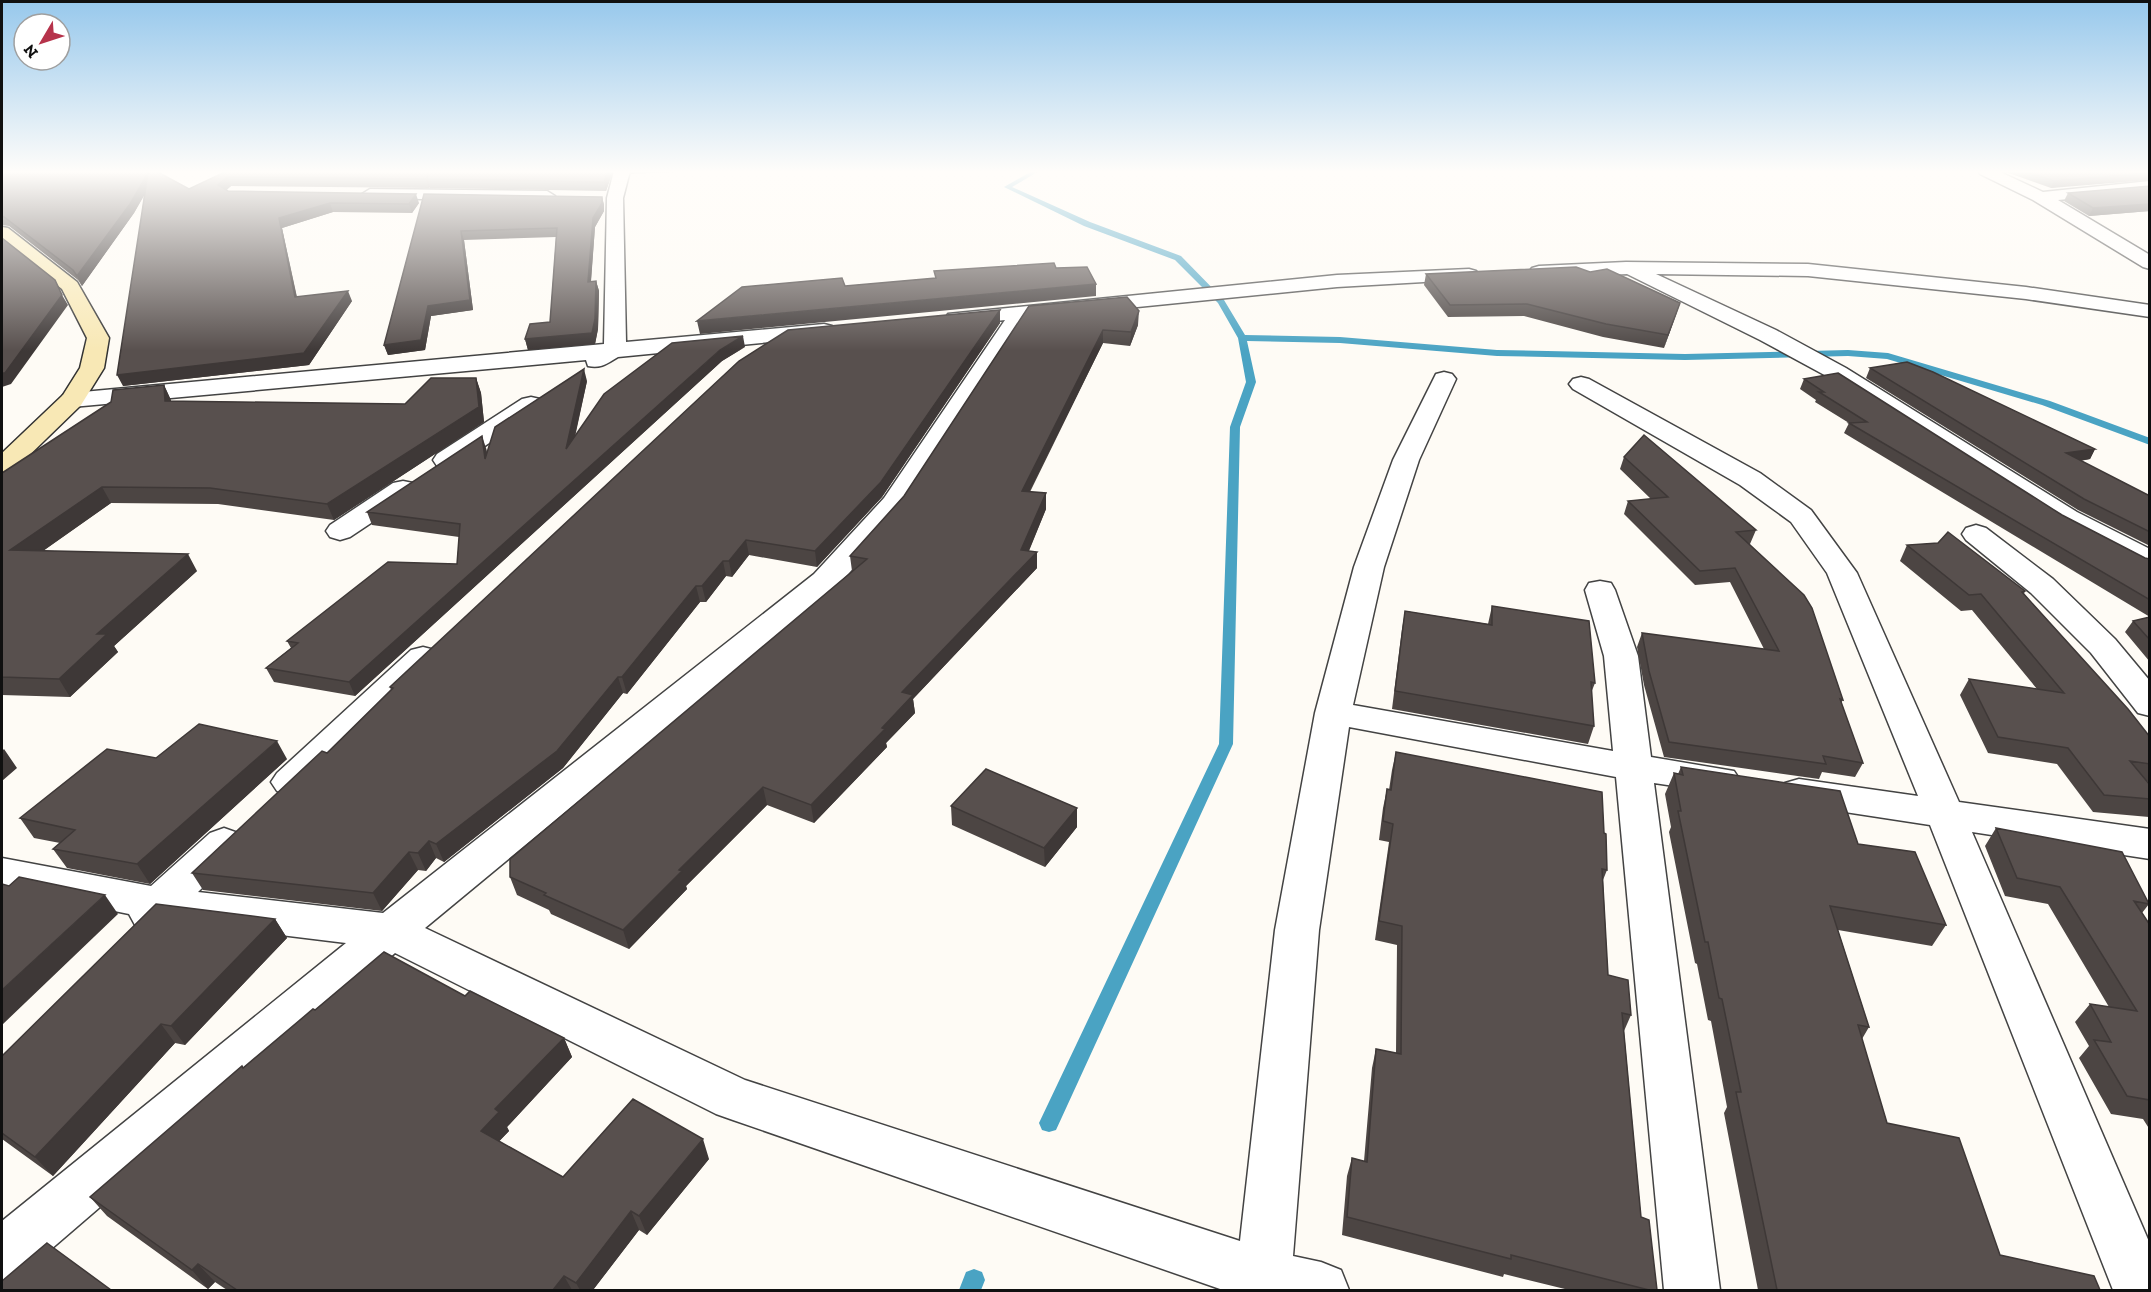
<svg xmlns="http://www.w3.org/2000/svg" width="2151" height="1292" viewBox="0 0 2151 1292" font-family="'Zilla Slab',serif">
<style>
.lines{fill:none;stroke-linecap:round;stroke-linejoin:round}
.stream{fill:#4aa3c3;fill-rule:evenodd}
.street-casing{stroke:#434343;stroke-width:3}
.secondary-casing{stroke:#323232;stroke-width:3}
.street{fill:#fff;fill-rule:evenodd}
.secondary{fill:#f8e8b5;fill-rule:evenodd}
.wall{fill:#4c4543}
.shaded-wall{fill:#3e3837}
.building{fill:#58504e;stroke:#3e3837;stroke-width:1.5}
</style>
<rect width="100%" height="100%" fill="#fefbf5"/>
<g class="lines">
<path class="stream" d="M1032,171H1039L1012,187L1090,222L1181,256L1224,300L1245,335L1340,337L1497,350L1685,354L1848,350L1888,353L2050,401L2150,438V445L2042,405L1887,359L1848,356L1685,360L1497,356L1340,343L1247,341L1256,382L1240,427L1233,744L1056,1130L1049,1132L1042,1130L1039,1123L1219,744L1230,427L1246,382L1238,338L1218,303L1175,260L1084,226L1004,187Z
M974,1269L982,1272L985,1280L981,1290H959L966,1272Z"/>
<defs>
<path id="street" d="M614,171H630L623,198L626,342L824,324L832,326L835,331L832,336L618,357C608,363 601,369 588,366L586,360L72,407L63,405L60,400L63,395L72,393L604,344L607,198Z
M1978,171H1998L2043,192L2150,181V191L2058,200L2150,255V269L2143,267L2033,200L1980,174Z
M370,189L547,191L555,196L547,201L364,198L362,194Z
M1626,262L1808,264L2026,287L2150,305V317L2026,299L1808,276L1656,274L1776,330L1846,368L2077,512L2150,549V570L2139,567L2057,524L1830,378L1760,340L1627,274L1539,278L1532,276L1529,272L1532,268L1539,266Z
M1469,269L1476,271L1479,275L1476,279L1337,287L1028,318L904,510L836,588L425,928L745,1080L1240,1241L1275,930L1315,713L1354,567L1393,460L1436,374L1444,372L1452,374L1456,379L1419,460L1384,567L1353,705L1613,751L1604,656L1585,590L1589,583L1600,581L1611,583L1615,590L1638,656L1651,757L1734,771L1740,780L1734,789L1721,793L1654,783L1720,1290H1664L1616,777L1349,727L1319,930L1293,1256L1321,1262L1341,1270L1349,1290H1223L733,1120L716,1114L395,953L21,1275L2,1283V1221L346,943L168,921L150,930L135,925L129,914L2,888V858L151,886L210,833L224,828L238,833L244,843L238,853L198,892L383,913L814,574L884,498L1005,320L956,325L948,324L945,319L948,314L1337,275Z
M1581,377L1589,379L1760,473L1811,510L1857,573L1959,802L2150,829V859L1972,832L2150,1244V1290H2113L1930,825L1799,805L1785,801L1780,792L1785,783L1799,779L1918,796L1827,573L1791,522L1740,485L1573,389L1569,384L1573,379Z
M531,397L540,399L543,404L540,409L455,466L446,468L437,466L433,460L437,454L522,399Z
M403,481L413,483L417,489L413,495L350,537L340,540L330,537L326,531L330,525L393,483Z
M1976,525L1986,528L2053,579L2115,639L2150,681V716L2138,713L2091,653L2031,593L1966,540L1962,534L1966,528Z
M423,647L435,650L440,657L435,664L303,791L290,795L277,791L271,782L277,773L411,650Z"/>
<path id="secondary" d="M2,227L8,228L77,282L109,338L104,368L81,405L11,473L2,475V453L63,395L80,368L87,338L62,289L2,241Z"/>
</defs>
<use href="#street" class="street-casing"/>
<use href="#secondary" class="secondary-casing"/>
<use href="#street" class="street"/>
<use href="#secondary" class="secondary"/>
</g>
<path class="wall" d="M2,171L189,189L227,171H613L606,191L430,188V187L429,188L231,186L226,190L228,191L419,203L412,213L333,212L282,228L297,297L352,301L309,365L123,386L144,195L134,213L82,286L78,280L9,226L2,225Z
M2003,171H2150L2051,188Z
M2150,186V211L2089,216L2064,201L2068,193Z
M424,194L602,197L604,205V211L595,227L591,282L596,281L599,291L598,329L595,344L528,350L525,339L550,322L556,237L464,240L473,310L431,316L425,350L388,355L384,345Z
M1426,274L1680,303L1664,348L1603,337L1524,316L1448,317L1424,285Z
M1029,306L1138,325L1130,346L1103,343L1030,492L1046,493V509L1029,551L1037,552V568L913,699L915,713L886,743L887,747L814,823L767,805L686,886L687,889L629,949L551,914L549,910L517,895L510,877L852,571L850,556L904,496Z
M1000,310V323L882,497L817,567L749,555L732,577L726,576L706,602H700L627,694L623,693L563,768L444,862L436,858L426,871L418,870L382,911L203,890L192,873L327,753L391,690L390,687Z
M745,347L722,361L355,696L274,682L266,668L291,648L287,641L457,564L459,537L372,525L367,512L486,448L487,452L587,381L575,437Z
M1870,368L2095,449L2090,459L2080,461L2150,496V546L2078,510L1866,378Z
M476,378L481,393L484,422L334,520L218,504L111,503L43,551L197,571L114,646L118,652L70,697L2,695V473L164,385L171,401L405,404Z
M1804,379L2062,515L2145,558L2150,559V617L1844,433L1849,423L1815,402L1816,400L1800,389Z
M1624,457L1756,530L1750,544H1749L1843,700L1841,703L1863,763L1855,777L1822,772L1819,779L1664,757L1644,685L1637,647L1642,633L1764,649L1730,582L1695,585L1624,514L1628,501L1651,499L1620,469Z
M1907,545L2025,591L2024,594L2150,737V782L2147,781L2150,785L2149,817L2093,812L2057,764L1988,753L1960,695L1969,679L2037,689L1972,610L1961,611L1900,561Z
M1492,606L1595,683L1591,693L1594,726L1588,744L1392,709L1402,629L1405,611L1488,624Z
M2150,617V662L2125,632L2133,621Z
M1396,752L1604,833L1607,870L1603,880L1608,975L1631,1015L1624,1031L1641,1217L1657,1290H1569L1504,1274L1503,1277L1342,1235L1347,1176L1352,1158L1364,1161L1372,1068L1376,1049L1396,1053L1397,945L1375,940L1389,842L1379,840L1383,808L1387,789L1389,790L1392,770Z
M156,758L287,759L150,884L67,868L53,849L60,843L34,838L20,818Z
M1681,767L1858,844L1946,925L1932,946L1838,930L1869,1027L1862,1039L1887,1123L2000,1255L2100,1290H1758L1724,1113L1727,1107L1711,1021L1708,1020L1697,964L1695,963L1669,832L1671,827L1665,794L1674,773L1678,774Z
M951,806L1077,808V827L1045,867L952,825Z
M1996,828L2149,904L2142,913L2150,925V1130L2143,1119L2111,1114L2079,1058L2089,1046L2075,1022L2090,1004L2109,1007L2048,904L2005,896L1985,846Z
M275,919L287,938L185,1045L175,1043L53,1176L2,1139V1056Z
M465,996L564,1038L572,1057L507,1127L509,1131L499,1141L563,1177L709,1159L647,1235L639,1230L593,1290H227L215,1282L208,1289L107,1216L90,1197L243,1068L315,1010Z"/>
<path class="shaded-wall" d="M608,171H613L606,191L604,182Z
M631,171H697L631,174Z
M148,173L152,182L134,213L82,286L77,276Z
M2150,173V180L2051,188L2054,181Z
M428,176L427,179L430,187L429,188L426,179Z
M227,177L231,186L222,194L218,185Z
M416,194L419,203L412,213L409,204Z
M602,197L604,205V211L595,227L590,292L588,282L593,218Z
M330,203L333,212L282,228L299,308L295,297L279,218Z
M2150,204V211L2089,216L2093,208Z
M461,231L464,240L473,310L431,316L425,350L388,355L384,345L428,306Z
M596,281L599,291L598,329L595,344L528,350L525,339L592,333Z
M1096,284V296L700,334L697,321Z
M348,291L352,301L309,365L123,386L117,375Z
M62,295L68,305L11,384L2,387V373Z
M1680,303L1676,315L1664,348L1668,335Z
M1000,310V323L882,497L817,567L815,551Z
M1139,311L1138,325L1130,346L1131,332Z
M1103,330V343L1022,506V491Z
M743,336L745,347L722,361L355,696L349,682L720,350Z
M584,369L587,381L569,462L566,449Z
M476,378L481,393L484,422L334,520L327,504Z
M164,385L171,400L172,416L165,401Z
M482,436L486,448L489,472L485,459Z
M2095,449L2090,459L2060,464L2066,453Z
M102,487L111,503L20,567L10,550Z
M1046,493V509L1022,567L1021,550Z
M746,540L749,555L732,577L729,561Z
M1037,552V568L913,699L915,713L886,743L887,747L814,823L811,805L902,692Z
M188,554L197,571L114,646L118,652L70,697L59,679L97,634Z
M723,561L726,576L706,602L702,586Z
M696,586L700,602L627,694L622,677Z
M618,677L623,693L563,768L444,862L436,844Z
M277,741L287,759L150,884L137,864Z
M4,749L17,768L2,781V751Z
M763,787L767,805L686,886L687,889L629,949L623,930L679,870Z
M1077,808V827L1045,867L1044,848Z
M429,841L436,858L426,871L418,853Z
M409,852L418,870L382,911L373,893Z
M105,895L118,914L2,1025V990Z
M275,919L287,938L185,1045L171,1026Z
M161,1024L175,1043L53,1176L35,1157Z
M564,1038L572,1057L507,1127L509,1131L491,1150L481,1131L495,1109Z
M703,1139L709,1159L647,1235L639,1216Z
M631,1211L639,1230L593,1290H580L576,1283Z
M198,1264L215,1282L208,1289L192,1270Z
M564,1276L572,1290H553Z"/>
<path class="building" d="M2,171H156L189,189L227,171H608L604,182L427,179L428,176L426,179L227,177L218,185L228,191L416,194L409,204L330,203L279,218L295,297L348,291L304,353L117,375L148,173L130,204L77,276L73,270L4,217L2,216Z
M2025,171H2150V173L2054,181Z
M2150,186V204L2093,208L2068,193Z
M424,194L602,197V203L593,218L588,282L596,281L595,319L592,333L525,339L530,324L550,322L557,228L461,231L470,300L428,306L421,340L384,345Z
M2,238L55,280L62,295L5,373H2Z
M1054,263L1056,268L1087,267L1096,284L697,321L742,287L842,278L845,286L936,278L934,271Z
M1576,267L1590,272L1607,269L1680,303L1668,335L1606,324L1527,304L1450,305L1426,274Z
M1127,297L1139,311L1131,332L1103,330L1022,491L1046,493L1021,550L1037,552L902,692L913,695L882,728L885,729L811,805L763,787L679,870L682,871L623,930L544,895L546,893L510,877V859L867,559L850,556L904,496L1029,306Z
M1000,310L881,482L815,551L746,540L729,561H723L702,586H696L622,677H618L557,751L436,844L429,841L418,853L409,852L373,893L192,873L322,751L327,753L393,688L390,687L739,361L788,330Z
M743,336L720,350L349,682L266,668L298,643L287,641L388,562L457,564L460,524L367,512L482,436L485,459L495,427L584,369L566,449L604,394L672,343Z
M1907,362L1933,372L2095,449L2066,453L2150,496V532L2084,499L1870,368Z
M1838,373L2062,515L2145,558L2150,559V600L1849,423L1867,422L1819,392H1824L1804,379Z
M431,378H476L479,407L327,504L210,488L102,487L10,550L188,554L97,634H107L59,679L2,677V473L111,402L113,390L164,385L165,401L405,404Z
M1644,435L1756,530L1736,532L1804,595L1812,608L1843,700L1840,699L1863,763L1823,756L1826,764L1669,742L1649,671L1642,633L1779,651L1735,568L1700,571L1628,501L1668,497L1624,457Z
M1948,532L2025,591L2022,592L2128,709L2150,737V764L2130,761L2150,785V799L2104,795L2068,748L1998,737L1969,679L2064,693L1981,594L1969,595L1907,545L1938,543Z
M1492,606L1589,621L1595,683L1591,682L1594,726L1395,691L1405,611L1492,625Z
M2150,617V640L2133,621Z
M199,724L277,741L137,864L53,849L75,830L20,818L107,749L156,758Z
M1396,752L1602,792L1604,833L1606,834L1607,870L1602,869L1608,975L1628,980L1631,1015L1622,1013L1641,1217L1649,1220L1657,1290H1649L1511,1255V1259L1347,1217L1352,1158L1367,1162L1376,1049L1401,1054L1402,926L1379,921L1393,824L1383,821L1387,789L1391,790Z
M1681,767L1840,791L1858,844L1915,852L1946,925L1830,906L1869,1027L1858,1025L1887,1123L1959,1138L2000,1255L2094,1276L2100,1290H1777L1736,1092H1741L1722,999L1719,998L1708,942H1705L1678,811H1681L1674,773L1683,775Z
M986,769L1077,808L1044,848L951,806Z
M1996,828L2122,852L2149,904L2134,901L2150,925V1100L2127,1096L2094,1040L2111,1042L2090,1004L2137,1011L2060,887L2017,878Z
M19,877L105,895L2,990V884L9,886Z
M156,904L275,919L171,1026L161,1024L35,1157L2,1133V1056L3,1055Z
M384,952L465,996L470,991L564,1038L495,1109L499,1112L481,1131L563,1177L633,1099L703,1139L639,1216L631,1211L576,1283L564,1276L553,1290H237L198,1264L192,1270L90,1197L242,1066L243,1068L313,1009L315,1010Z
M47,1243L111,1290H2V1281Z"/>
<linearGradient id="sky" x2="0" y2="1"><stop stop-color="#97c8ec"/><stop offset="0.49" stop-color="#fffdfa"/><stop offset="1" stop-color="#fffdfa" stop-opacity="0"/></linearGradient>
<rect width="2151" height="351" fill="url(#sky)"/>
<rect width="2151" height="1292" fill="none" stroke="#101010" stroke-width="6"/>
<g transform="translate(42 42) rotate(231)"><circle r="28" fill="#ffffff" stroke="#9f9f9f" stroke-width="1.5"/>
<path d="M0-4.5L10 22L0 15L-10 22Z" fill="#b6334b"/>
<text y="-9" font-size="16" font-weight="bold" text-anchor="middle" fill="#101010">N</text>
</g>
</svg>
